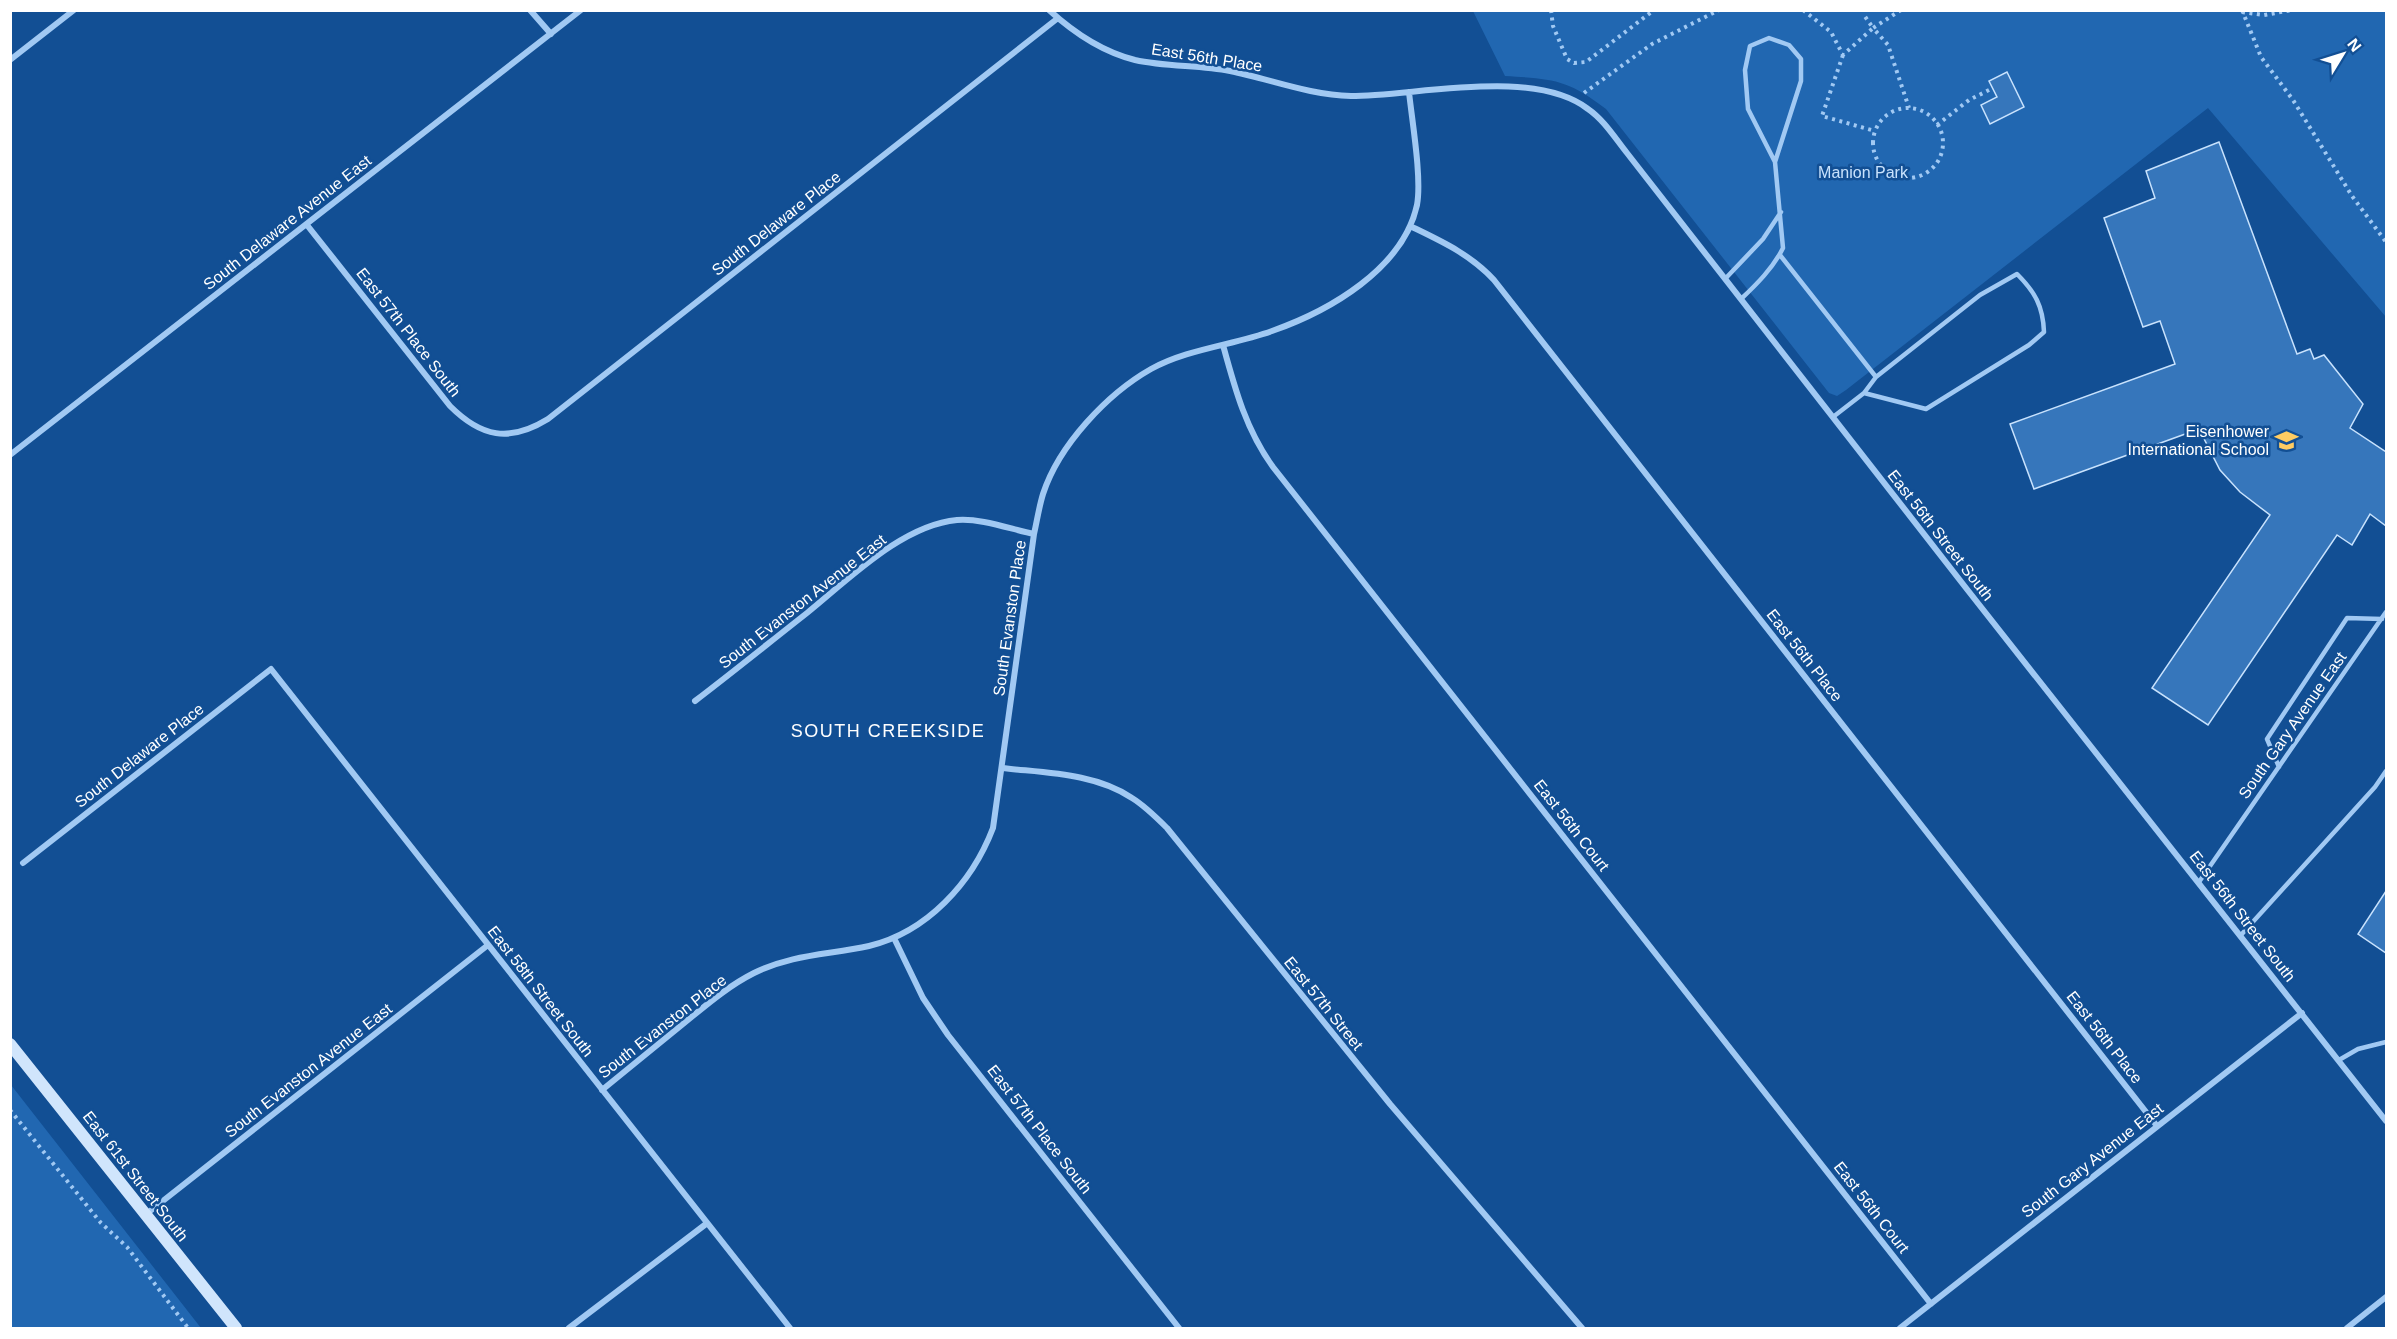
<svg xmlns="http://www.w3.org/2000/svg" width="2397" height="1339" viewBox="0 0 2397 1339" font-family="Arial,sans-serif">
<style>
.green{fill:#2167b1}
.building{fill:#3676bb;stroke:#c8e2fd;stroke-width:1.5}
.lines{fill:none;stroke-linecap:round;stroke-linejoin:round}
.path{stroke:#a1c9f3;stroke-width:4;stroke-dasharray:3 4.5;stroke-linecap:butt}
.lane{stroke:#a1c9f3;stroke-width:4.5}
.street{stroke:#a1c9f3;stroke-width:6}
.secondary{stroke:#d0e5fc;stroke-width:12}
.labels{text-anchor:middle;stroke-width:5;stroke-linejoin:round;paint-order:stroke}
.street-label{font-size:16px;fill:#fff;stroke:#124f94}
.park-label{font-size:16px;fill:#c8e2fd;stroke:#124f94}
.poi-label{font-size:16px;fill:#fff;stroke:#124f94;text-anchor:end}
.neighbourhood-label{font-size:18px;letter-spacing:1.5px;fill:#fff;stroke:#124f94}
</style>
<rect width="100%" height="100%" fill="#124f94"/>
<path class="green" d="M1473,11H2386V317L2208,108L1846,390L1837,396L1829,393L1606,109C1567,79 1553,79 1505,76Z
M10,1085H11L201,1328H11Z"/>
<path class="building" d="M2007,72L2024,107L1990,124L1981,105L1997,97L1989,81Z
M2219,142L2297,354L2310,349L2314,359L2324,355L2363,404L2350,428L2386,452V526L2370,514L2352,545L2337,535L2208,725L2152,688L2270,515L2240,492L2220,470L2199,429L2034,489L2010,424L2175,364L2160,321L2143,327L2104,218L2155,198L2146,171Z
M2386,891V953L2358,934Z"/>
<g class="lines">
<path class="path" d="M1551,10L1553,26L1567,59L1574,63L1586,62L1654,10
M1803,10L1831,32L1843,55L1873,28L1864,15
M1901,10L1873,28L1888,45L1909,108
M2242,10L2261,57L2293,100L2352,196L2386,242
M2242,12L2264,15L2293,10
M1843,55L1822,116L1875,131
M1584,93L1652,44L1719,10
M1873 143a35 35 0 1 1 70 0a35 35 0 1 1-70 0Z
M1937,125L1969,100L1993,88
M10,1110L101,1223L127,1247L188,1328"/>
<path class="lane" d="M1780,255L1876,377
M1725,279L1763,239L1781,212
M1741,299C1757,284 1773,268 1783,248L1775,162L1748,109L1745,70L1750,46L1769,38L1789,45L1801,59V81L1775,162
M1833,417L1864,393L1876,377L1980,295L2017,274C2035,292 2043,306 2044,332L2029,345L1926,409L1864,393
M2279,767L2267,739L2347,618L2382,619
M2199,882L2386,612
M2241,935L2375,787L2386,771
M2339,1060L2358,1049L2386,1042"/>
<path class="street" d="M530,10L551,34
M1049,10C1073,32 1103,52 1135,60C1166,67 1199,65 1230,71C1270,79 1309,95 1351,96C1416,96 1533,67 1588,109C1604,120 1615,138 1627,153L1966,588L2386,1121
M10,60L74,10
M307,225L450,406C481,437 509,443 548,419L1058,18
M1410,226C1441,241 1470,254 1494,280L2157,1126
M1223,345C1235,389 1246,430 1273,467L1931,1304
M10,455L581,10
M695,701C733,672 770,642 807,613C848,580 902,525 957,520C981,518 1010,529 1034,534
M1002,768C1045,773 1095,773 1132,798C1145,806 1156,817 1167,828L1390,1104L1582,1328
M23,863L271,669L790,1328
M894,938L923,998L948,1035L1179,1328
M602,1090C629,1068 656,1046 683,1024C705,1006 728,986 754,973C793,954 828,955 869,946C927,932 972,883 993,828L1034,534C1037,521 1039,507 1043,494C1059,445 1107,394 1151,369C1187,349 1233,345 1272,331C1329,311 1403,269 1417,205C1422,178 1412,121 1409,92
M145,1215L488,945
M569,1328L706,1224
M1900,1328L2302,1013
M2347,1328L2386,1297"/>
<path class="secondary" d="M10,1044L236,1328"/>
</g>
<defs>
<symbol id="school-bare" viewBox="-9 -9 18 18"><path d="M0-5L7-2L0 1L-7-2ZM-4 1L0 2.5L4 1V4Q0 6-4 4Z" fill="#ffcc62" stroke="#124f94" stroke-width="2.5" paint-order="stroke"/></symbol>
</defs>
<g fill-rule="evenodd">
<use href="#school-bare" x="2270" y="424" width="33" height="33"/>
</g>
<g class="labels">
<g class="street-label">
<text transform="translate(1207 57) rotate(9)" y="6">East 56th Place</text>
<text transform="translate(287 222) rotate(-38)" y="6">South Delaware Avenue East</text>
<text transform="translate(776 223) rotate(-38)" y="6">South Delaware Place</text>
<text transform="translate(409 332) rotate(52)" y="6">East 57th Place South</text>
<text transform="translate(1941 535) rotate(52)" y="6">East 56th Street South</text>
<text transform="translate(802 601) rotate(-38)" y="6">South Evanston Avenue East</text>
<text transform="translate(1009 618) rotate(-82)" y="6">South Evanston Place</text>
<text transform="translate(1805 655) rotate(52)" y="6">East 56th Place</text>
<text transform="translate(2292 725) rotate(-55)" y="6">South Gary Avenue East</text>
<text transform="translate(139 755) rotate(-38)" y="6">South Delaware Place</text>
<text transform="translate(1572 825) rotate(52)" y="6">East 56th Court</text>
<text transform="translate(2243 916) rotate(52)" y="6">East 56th Street South</text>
<text transform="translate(541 991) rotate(52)" y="6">East 58th Street South</text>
<text transform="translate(1324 1003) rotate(51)" y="6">East 57th Street</text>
<text transform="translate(662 1026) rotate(-38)" y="6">South Evanston Place</text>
<text transform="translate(2105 1037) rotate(52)" y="6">East 56th Place</text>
<text transform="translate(308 1070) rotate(-38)" y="6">South Evanston Avenue East</text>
<text transform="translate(1040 1129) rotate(52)" y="6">East 57th Place South</text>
<text transform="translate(2092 1160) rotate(-38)" y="6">South Gary Avenue East</text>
<text transform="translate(136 1176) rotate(52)" y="6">East 61st Street South</text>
<text transform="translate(1872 1207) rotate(52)" y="6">East 56th Court</text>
</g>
<g class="park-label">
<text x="1863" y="178">Manion Park</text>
</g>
<g class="poi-label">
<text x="2269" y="437">Eisenhower<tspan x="2269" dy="18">International School</tspan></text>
</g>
<g class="neighbourhood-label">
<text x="888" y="737">SOUTH CREEKSIDE</text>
</g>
</g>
<rect width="2397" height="1339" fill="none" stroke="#ffffff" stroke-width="24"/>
<g transform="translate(2343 54) rotate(52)" stroke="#124f94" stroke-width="4.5" paint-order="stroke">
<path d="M0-4.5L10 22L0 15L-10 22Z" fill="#ffffff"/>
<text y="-9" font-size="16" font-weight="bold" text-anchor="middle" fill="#ffffff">N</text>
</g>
</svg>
